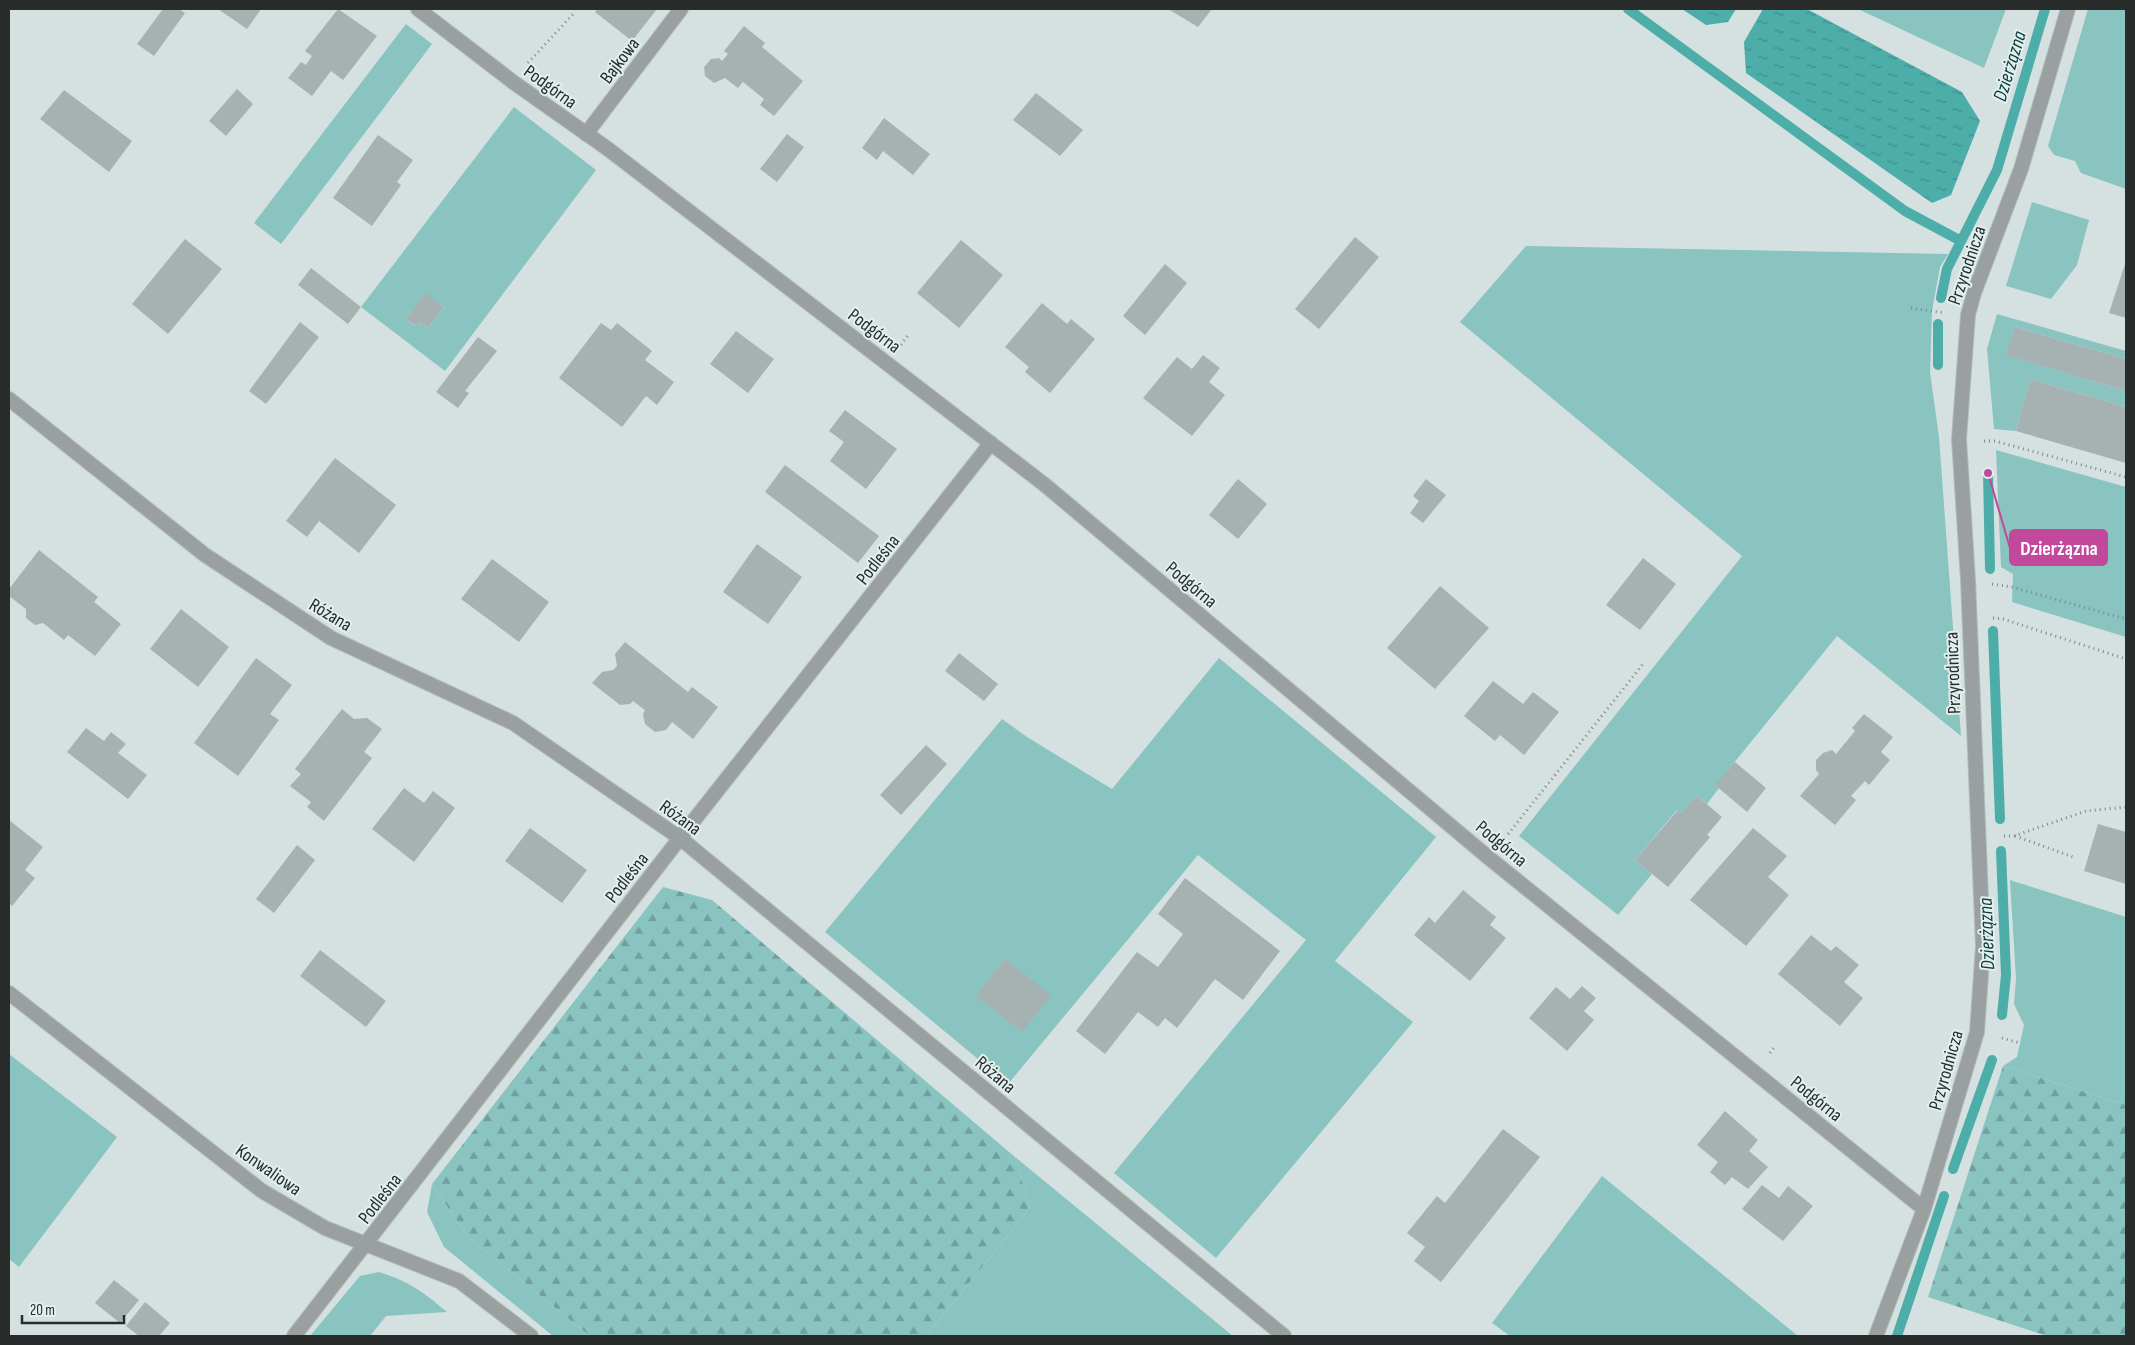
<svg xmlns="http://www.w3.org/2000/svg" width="2135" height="1345" viewBox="0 0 2135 1345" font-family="'Sofia Sans Condensed',sans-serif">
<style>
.grass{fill:#89c4c1;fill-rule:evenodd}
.forest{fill:url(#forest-firs)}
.water{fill:url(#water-ripples)}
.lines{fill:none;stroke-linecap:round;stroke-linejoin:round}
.stream{stroke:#4dada9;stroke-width:10}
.building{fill:#a5b2b1}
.service-casing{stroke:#b2bdbc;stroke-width:16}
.minor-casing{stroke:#b2bdbc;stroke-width:16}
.path{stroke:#7f8887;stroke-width:3;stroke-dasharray:1 4;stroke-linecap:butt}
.service{stroke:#9a9f9f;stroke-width:14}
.minor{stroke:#9a9f9f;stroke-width:14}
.labels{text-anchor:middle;stroke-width:4;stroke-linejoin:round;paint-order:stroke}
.street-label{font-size:19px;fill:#282d2c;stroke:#e1efee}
.water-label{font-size:20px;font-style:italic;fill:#0d3b3a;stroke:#e1efee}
.leader{fill:none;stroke:#c1489b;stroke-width:2}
.callout-dot{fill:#c1489b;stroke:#e1efee;stroke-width:2}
.callout{fill:#c1489b;stroke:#c1489b;stroke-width:2}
.callout-label{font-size:20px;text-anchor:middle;font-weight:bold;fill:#fff}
</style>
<defs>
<pattern id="forest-firs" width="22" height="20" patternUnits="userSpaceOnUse" patternTransform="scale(1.25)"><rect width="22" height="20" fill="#89c4c1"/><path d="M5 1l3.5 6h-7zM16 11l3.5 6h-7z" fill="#70a09d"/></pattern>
<pattern id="water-ripples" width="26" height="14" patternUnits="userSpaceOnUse" patternTransform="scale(1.25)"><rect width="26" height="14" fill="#4dada9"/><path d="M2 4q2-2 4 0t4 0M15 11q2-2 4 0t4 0" fill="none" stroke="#408d8a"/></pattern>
</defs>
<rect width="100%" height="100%" fill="#d4e1e0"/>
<path class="grass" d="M1858,9H2006L1984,68Z
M2088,9H2126V189L2081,173L2075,161L2054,155L2048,146Z
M406,24L432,44L281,244L254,223Z
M514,107L596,170L445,371L361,307ZM425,294L444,307L428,328L419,322L415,326L406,319Z
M2032,202L2089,220L2077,265L2051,299L2006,286Z
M1526,246L1948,254L1940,267L1932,311L1930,372L1939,437L1961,736L1837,636L1716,785L1719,788L1707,804L1696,795L1681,813L1677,810L1635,860L1652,874L1618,915L1519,836L1742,556L1460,322Z
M1997,314L2126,351V359L2015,327L2007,355L2126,391V407L2030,379L2016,431L1994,429L1987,349Z
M1996,450L2126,487V637L2012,602L2013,574L2001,567Z
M1219,658L1436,837L1335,961L1413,1022L1216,1258L1114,1173L1306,940L1198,855L1008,1084L825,932L1002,719L1027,737L1112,789Z
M2010,880L2126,917V1105L2003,1066L2017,1057L2024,1025L2014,1004L2016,979Z
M9,1054L117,1137L19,1267L9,1259Z
M1015,1157L1233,1336H926L1030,1208Z
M1602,1176L1798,1336H1510L1492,1323Z
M432,1184L467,1236L590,1336H553L444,1247L427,1212Z
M379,1272C410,1282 422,1291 447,1312L386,1316L370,1336H310L360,1276Z"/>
<path class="forest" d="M663,887L712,900L1015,1157L1030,1208L926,1336H590L467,1236L432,1184Z
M2003,1066L2126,1105V1336H2047L1928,1297Z"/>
<path class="water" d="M1682,9H1736L1728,22L1706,25Z
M1763,9H1807L1962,92L1980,121L1951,195L1932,203L1746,73L1744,42Z"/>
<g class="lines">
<path class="stream" d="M1628,9L1905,211L1961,241
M1941,298L1947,269L1997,170L2045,9
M1938,365V324
M1988,473L1990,569
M1993,631L2000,819
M2001,851L2006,975L2002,1015
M1953,1169L1992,1060
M1897,1336L1944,1196"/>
</g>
<path class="building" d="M163,9H179L185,13L154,56L137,44Z
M218,9H261L247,29Z
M338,9L377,36L343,80L331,71L312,96L288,78L301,62L306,65L312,56L305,51Z
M597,9H657L632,41L595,12Z
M1168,9H1212L1198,27Z
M744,26L765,43L762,47L803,81L774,116L760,105L764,99L743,82L738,88L725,78L714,83L705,76L704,67L711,59L719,58L722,61L728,54L724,51Z
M237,89L253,104L226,136L209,121Z
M64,90L132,141L109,172L40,119Z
M1036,93L1083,130L1060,156L1013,120Z
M884,118L930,154L913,175L883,151L877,160L862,148Z
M787,134L804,147L777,182L760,169Z
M378,135L413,160L397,182L401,185L372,226L333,198Z
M1355,237L1379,257L1319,329L1295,309Z
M185,239L222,269L168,334L132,304Z
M961,240L1003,275L959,328L917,293Z
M2126,261V318L2109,313Z
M1165,264L1187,283L1145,335L1123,316Z
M311,268L361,307L348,324L298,285Z
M425,293L444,307L428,328L419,322L416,326L406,319Z
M1042,303L1067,324L1071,319L1095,339L1050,393L1025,372L1029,367L1005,347Z
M300,322L319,337L266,404L249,391Z
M601,323L611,330L617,323L652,351L645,360L674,382L657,405L646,396L622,427L559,378Z
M2015,327L2126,359V391L2006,355Z
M736,331L774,359L748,393L710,364Z
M478,337L497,351L465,391L469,393L458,408L436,392Z
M1203,355L1220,368L1209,382L1225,395L1192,436L1143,398L1177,357L1192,369Z
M2030,379L2126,407V463L2016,431Z
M845,410L897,449L866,489L830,461L844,442L829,431Z
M335,458L396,505L359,553L319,521L307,537L286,521Z
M785,465L879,536L858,563L765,492Z
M1238,479L1267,504L1238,539L1209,515Z
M1426,479L1446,495L1423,523L1410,513L1419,501L1413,496Z
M757,544L802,577L768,624L723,592Z
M39,550L98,597L94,602L121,624L95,656L68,635L64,640L43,623L35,625L26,618V609L9,596V589Z
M1643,558L1676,584L1640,630L1606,605Z
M492,559L549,602L519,642L461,599Z
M1440,586L1489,628L1435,689L1387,648Z
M181,609L229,647L198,687L150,649Z
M625,642L688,692L692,687L718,707L693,739L672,722L666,730L655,732L645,724L643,714L645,710L633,701L630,704L620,705L592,683L602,672L613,670L617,666L615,654Z
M959,653L998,684L984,701L945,671Z
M256,658L292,685L270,714L279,720L238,776L194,743Z
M1493,681L1523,704L1533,692L1559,712L1524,755L1500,735L1495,741L1464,716Z
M342,709L354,719L367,718L382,729L364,752L372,758L324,821L307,807L311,802L290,786L301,774L295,769Z
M1864,714L1893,737L1881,752L1890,760L1869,785L1865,781L1851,796L1856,800L1835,825L1800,796L1819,774L1816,770V760L1823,753L1832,750L1836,754L1855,731L1852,728Z
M86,728L104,741L111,732L126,744L118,753L147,775L128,799L67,752Z
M926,745L947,764L901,815L880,795Z
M1735,762L1766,788L1747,812L1715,785Z
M404,788L424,803L433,791L455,808L414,862L372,829Z
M1696,795L1722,817L1707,835L1710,837L1668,887L1635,860L1678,810L1681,813Z
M9,820L43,847L25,870L35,878L12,906L9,903Z
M2098,824L2126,832V884L2084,871Z
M530,828L587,870L562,903L505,861Z
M1753,828L1787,856L1768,877L1789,895L1746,946L1690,900Z
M297,845L315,860L274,913L256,899Z
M1185,878L1280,951L1243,1000L1215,979L1177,1028L1165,1018L1158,1027L1138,1012L1105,1054L1076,1031L1137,952L1158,967L1183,934L1158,914Z
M1463,890L1496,917L1490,925L1506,938L1470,981L1414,935L1429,917L1435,923Z
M1811,935L1831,951L1836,946L1859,965L1844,982L1863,998L1840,1026L1778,974Z
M320,950L386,1001L366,1027L300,976Z
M1005,959L1051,995L1022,1032L976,996Z
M1582,986L1596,998L1584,1011L1594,1020L1567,1051L1529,1018L1556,987L1570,999Z
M1725,1111L1758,1140L1749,1151L1768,1167L1748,1189L1732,1177L1725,1185L1710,1172L1718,1162L1697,1145Z
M1503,1129L1540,1157L1441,1282L1414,1261L1425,1247L1407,1233L1437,1196L1445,1203Z
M1762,1185L1779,1198L1788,1186L1813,1206L1783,1241L1742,1209Z
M114,1280L139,1300L120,1323L95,1303Z
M145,1302L170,1323L159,1336H139L126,1326Z"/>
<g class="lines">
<defs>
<path id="service" d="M586,134L681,9"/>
<path id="minor" d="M418,9L513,82L608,149L1045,485L1489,858L1924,1209
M9,399L205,555L331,638L513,723L680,838L1284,1336
M9,993L262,1191L325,1228L459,1281L531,1336
M294,1336L680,838L991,443
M1876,1336L1924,1209L1977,1032L1983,946L1968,580L1959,439L1968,315L1974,293L2021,169L2068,9"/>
</defs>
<use href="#service" class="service-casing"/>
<use href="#minor" class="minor-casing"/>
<path class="path" d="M528,63L575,12
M1911,308L1945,313
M901,345L908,335
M1984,441H1995L2126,477
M1992,584L2012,587L2126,619
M1993,618L2003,619L2126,659
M2004,836H2014L2086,811L2126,807
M2015,836L2076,858
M1505,838L1643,664
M2002,1038L2020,1043
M1770,1053L1775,1046"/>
<use href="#service" class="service"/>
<use href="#minor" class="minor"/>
</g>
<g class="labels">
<g class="street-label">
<text transform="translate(619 60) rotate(-53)" y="7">Bajkowa</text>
<text transform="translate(551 86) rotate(36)" y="7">Podgórna</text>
<text transform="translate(1966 265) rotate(-71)" y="7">Przyrodnicza</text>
<text transform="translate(875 330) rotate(37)" y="7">Podgórna</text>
<text transform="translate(877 559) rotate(-52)" y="7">Podleśna</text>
<text transform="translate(1192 584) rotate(40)" y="7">Podgórna</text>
<text transform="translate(331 614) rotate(31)" y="7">Różana</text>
<text transform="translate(1952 673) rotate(-92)" y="7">Przyrodnicza</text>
<text transform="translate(681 817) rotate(36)" y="7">Różana</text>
<text transform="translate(1502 843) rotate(40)" y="7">Podgórna</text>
<text transform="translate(626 877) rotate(-52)" y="7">Podleśna</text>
<text transform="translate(1945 1070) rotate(-74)" y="7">Przyrodnicza</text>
<text transform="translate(996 1074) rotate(40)" y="7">Różana</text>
<text transform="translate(1817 1098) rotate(39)" y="7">Podgórna</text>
<text transform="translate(269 1169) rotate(35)" y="7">Konwaliowa</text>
<text transform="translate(379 1198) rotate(-52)" y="7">Podleśna</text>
</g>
<g class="water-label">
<text transform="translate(2009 66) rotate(-73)" y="7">Dzierżązna</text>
<text transform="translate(1986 934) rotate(-92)" y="7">Dzierżązna</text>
</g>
</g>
<path class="leader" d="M1988 473L2010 548"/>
<circle class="callout-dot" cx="1988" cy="473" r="5"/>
<rect class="callout" x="2010" y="530" width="97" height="35" rx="5"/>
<g class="callout-label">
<text x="2059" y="555">Dzierżązna</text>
</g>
<rect width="2135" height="1345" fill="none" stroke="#282d2c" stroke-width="20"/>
<path d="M22 1315v8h102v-8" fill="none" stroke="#282d2c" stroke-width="2.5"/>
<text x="30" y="1315" font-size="15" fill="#282d2c" stroke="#e1efee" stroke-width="4" paint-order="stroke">20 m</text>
</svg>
